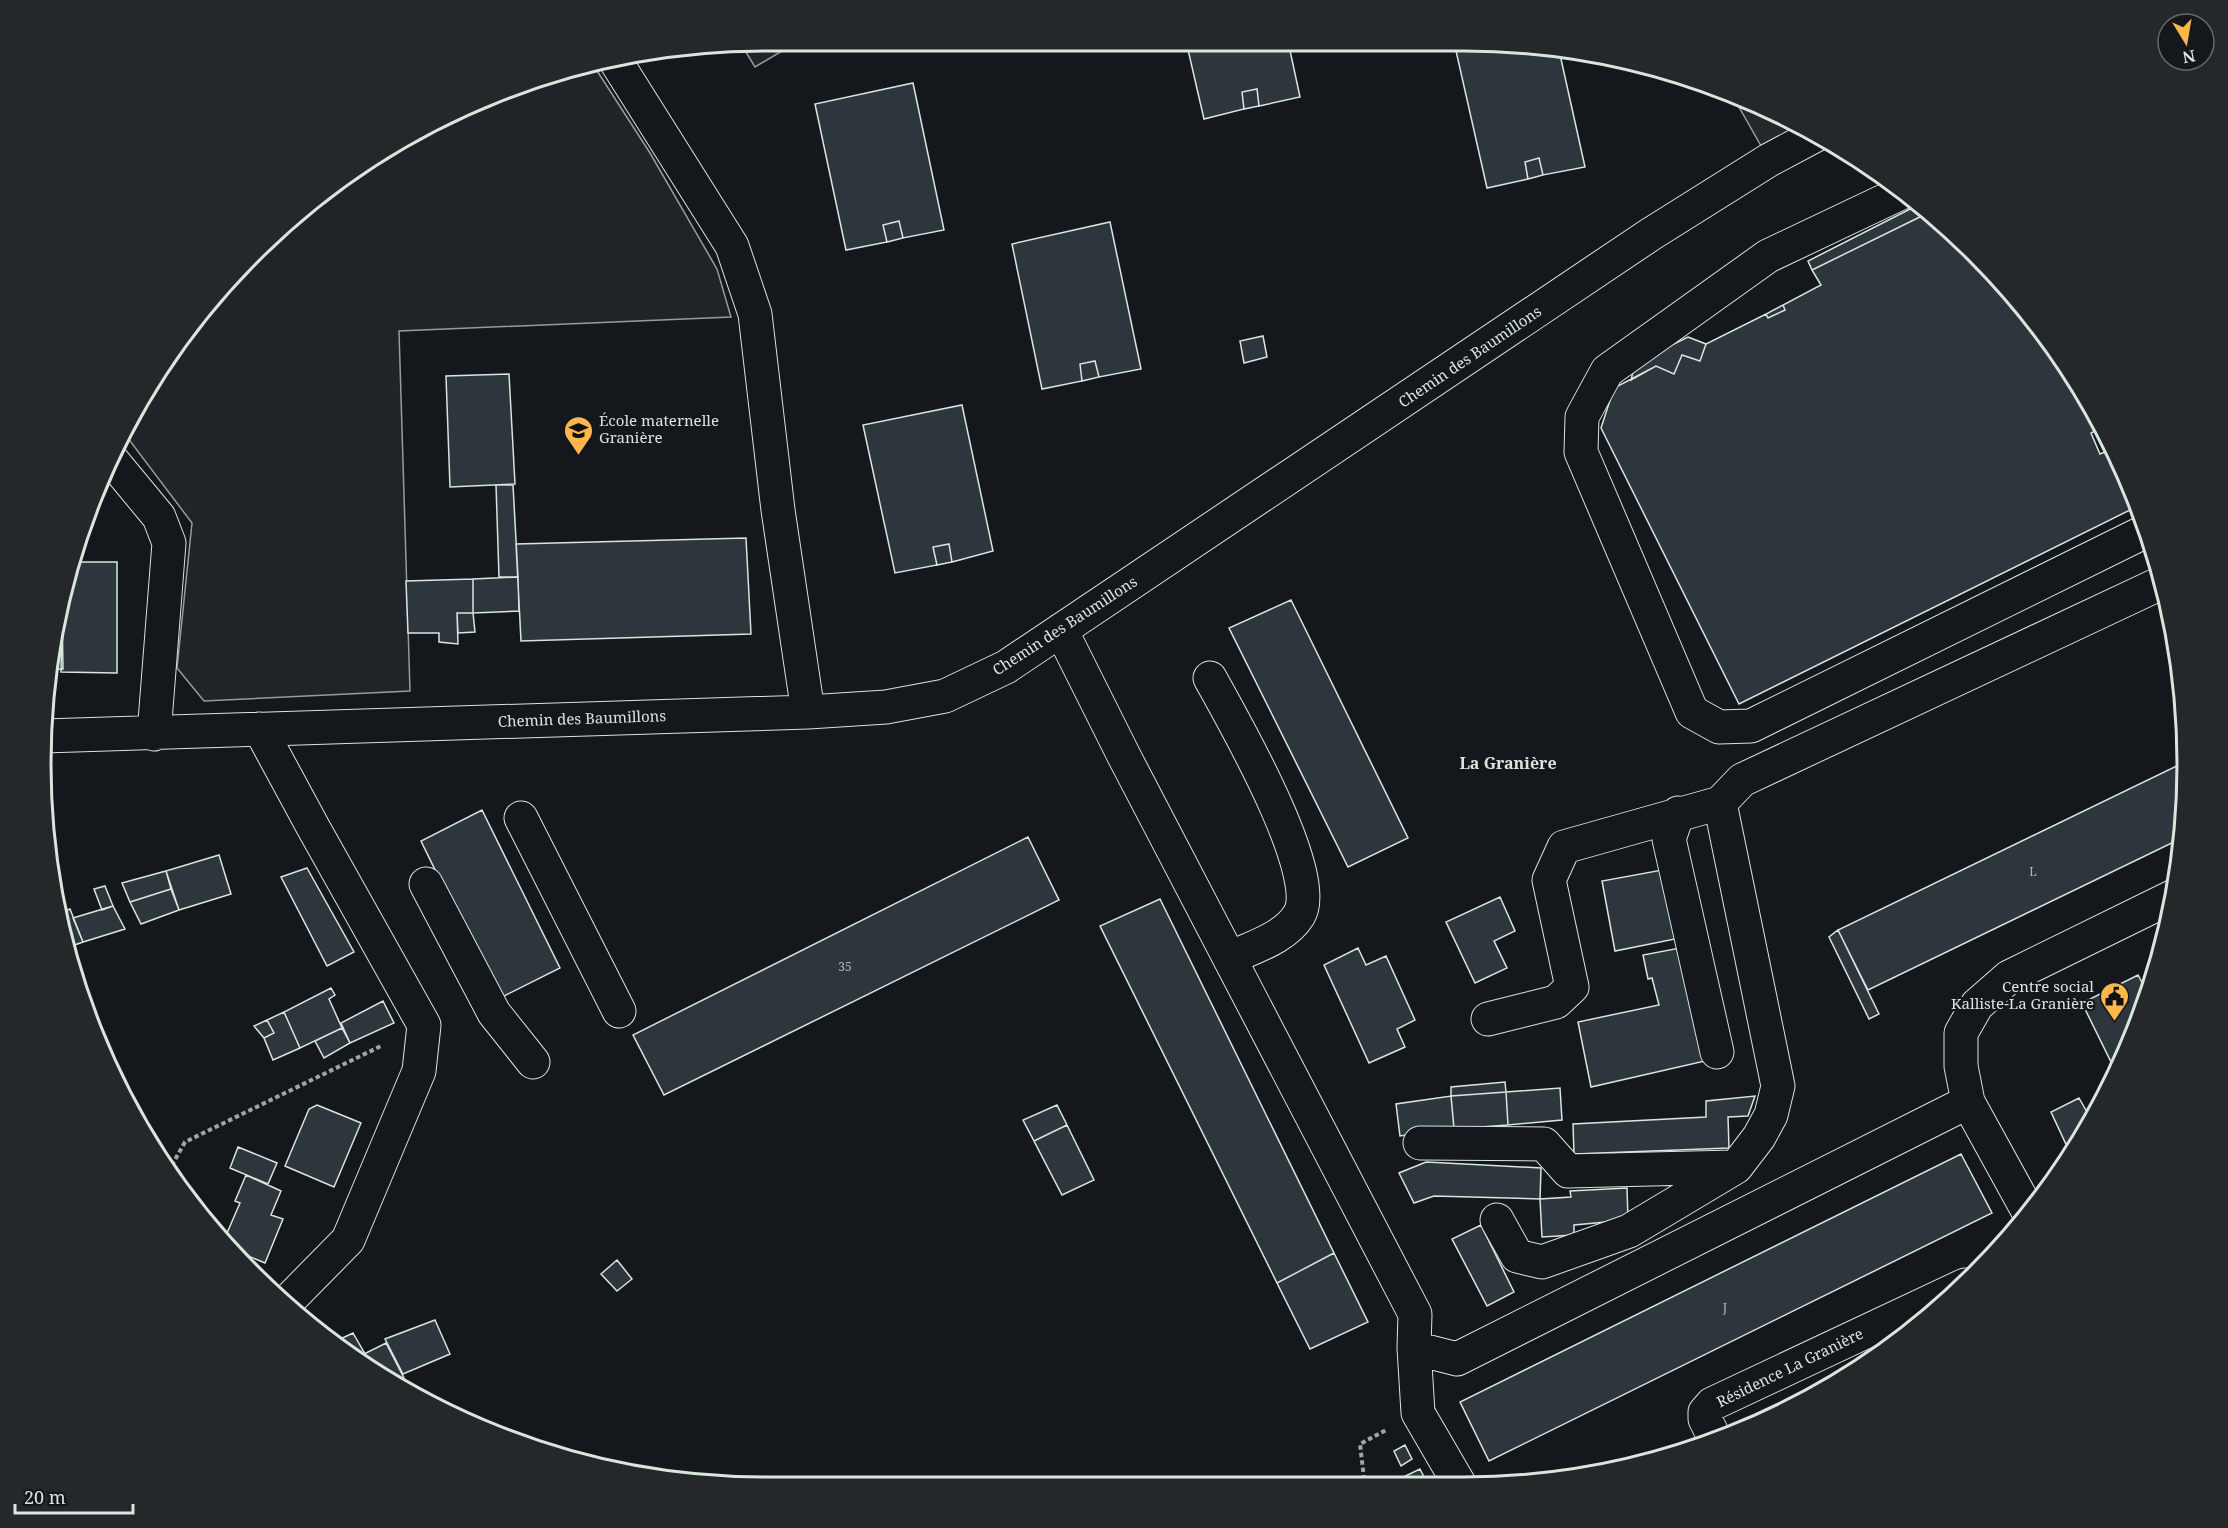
<svg xmlns="http://www.w3.org/2000/svg" width="2228" height="1528" viewBox="0 0 2228 1528" font-family="'Noto Serif',serif">
<style>
.green{fill:#202428;stroke:#939e99;stroke-width:1.5}
.parking{fill:#24282b;stroke:#939e99;stroke-width:1.5}
.building{fill:#2c363c;stroke:#d8e6dc;stroke-width:1.5}
.lines{fill:none;stroke-linecap:round;stroke-linejoin:round}
.minor-casing{stroke:#d8e6dc;stroke-width:35}
.path{stroke:#9da8a2;stroke-width:4;stroke-dasharray:4.5 3;stroke-linecap:butt}
.minor{stroke:#14181c;stroke-width:33}
.labels{text-anchor:middle;stroke-width:4.5;stroke-linejoin:round;paint-order:stroke}
.number-label{font-size:12px;fill:#adbab4}
.street-label{font-size:15px;fill:#d8e6dc;stroke:#14181c}
.poi-label{font-size:15px;fill:#d8e6dc;stroke:#14181c;text-anchor:start}
.neighbourhood-label{font-size:16px;font-weight:bold;fill:#d8e6dc;stroke:#14181c}
.rim{fill:none;stroke:#d8e6dc;stroke-width:3}
</style>
<rect width="100%" height="100%" fill="#14181c"/>
<path class="green" d="M764,41H799L755,67L741,44Z
M592,63L650,153L717,269L731,317L399,331L410,691L204,701L177,668L192,523L124,433L162,362L220,287L362,162L487,96L576,65Z"/>
<path class="parking" d="M1747,103L1784,115L1816,135L1769,160L1739,107Z"/>
<path class="building" d="M1186,41H1288L1300,97L1259,106L1257,89L1242,92L1244,109L1204,119Z
M1464,41L1559,50L1585,167L1543,175L1539,158L1525,162L1528,179L1487,188L1454,42Z
M913,83L944,230L903,238L899,221L883,225L887,242L846,250L815,104Z
M1257,89L1259,106L1244,109L1242,92Z
M1539,158L1543,175L1528,179L1525,162Z
M1920,204L1930,212L1812,270L1808,261Z
M1930,212L1976,253L2066,362L2101,428L2091,433L2100,454L2112,449L2133,487L2138,506L1739,704L1601,428L1614,388L1656,366L1674,374L1682,355L1700,361L1706,344L1766,314L1768,318L1785,310L1783,305L1821,285L1812,270Z
M899,221L903,238L887,242L883,225Z
M1110,222L1141,369L1099,377L1095,361L1080,364L1082,381L1042,389L1012,244Z
M1783,305L1785,310L1768,318L1766,314Z
M1263,336L1267,357L1244,363L1240,341Z
M1688,337L1706,344L1700,361L1682,355L1674,374L1656,366L1631,380L1635,363Z
M1095,361L1099,377L1082,381L1080,364Z
M509,374L515,484L450,487L446,376Z
M962,405L993,551L952,562L949,544L933,547L937,565L895,573L863,425Z
M496,485H513L518,577H499Z
M746,538L751,634L521,641L516,544Z
M949,544L952,562L937,565L933,547Z
M75,562H117V673L61,672L62,612Z
M518,577L519,611L473,613V579Z
M473,579V613H457L458,644L439,642V633H408L406,581Z
M1291,600L1408,838L1348,867L1229,628Z
M62,612L63,669H47V668Z
M457,613H473L475,632L458,633Z
M2187,761L2180,839L1868,990L1838,930Z
M482,810L560,968L498,999L421,841Z
M1028,837L1059,900L664,1095L633,1035Z
M219,855L231,894L179,910L166,871Z
M307,868L354,952L327,966L281,877Z
M1662,870L1675,939L1615,951L1602,881Z
M166,871L171,889L130,902L122,883Z
M105,886L113,906L102,910L94,889Z
M171,889L179,910L141,924L130,902Z
M1500,897L1515,931L1494,941L1507,968L1475,983L1446,922Z
M1160,899L1334,1253L1277,1283L1100,926Z
M113,906L125,929L83,942L73,918Z
M70,909L83,942L69,947L57,914Z
M1838,930L1879,1014L1869,1019L1829,937Z
M1358,948L1366,965L1386,956L1415,1020L1397,1029L1405,1047L1369,1063L1324,965Z
M1680,948L1705,1061L1591,1087L1578,1022L1659,1005L1652,978L1648,979L1643,955Z
M2138,975L2147,992L2132,1041L2116,1072L2082,1003Z
M331,988L335,995L329,999L342,1028L300,1048L284,1012Z
M383,1001L394,1023L350,1043L341,1023Z
M284,1012L300,1048L273,1060L264,1038L274,1033L267,1020Z
M267,1020L274,1033L264,1038L254,1026Z
M342,1028L350,1043L324,1058L315,1041Z
M1505,1082L1506,1092L1451,1096V1087Z
M1560,1088L1562,1120L1508,1125L1506,1092Z
M1506,1092L1508,1125L1454,1129L1451,1096Z
M1451,1096L1454,1128L1400,1136L1396,1104Z
M1755,1096L1748,1116L1728,1117L1729,1148L1574,1154L1573,1124L1706,1117V1101Z
M2079,1098L2091,1119L2071,1155L2051,1112Z
M317,1105L361,1123L334,1187L285,1166L309,1109Z
M1057,1105L1067,1125L1034,1141L1023,1120Z
M1067,1125L1094,1180L1062,1195L1034,1141Z
M238,1147L277,1163L268,1184L230,1168Z
M1961,1154L1992,1213L1489,1461L1460,1402Z
M1426,1162L1541,1168L1540,1199L1434,1196L1414,1203L1399,1173Z
M246,1175L281,1191L271,1215L283,1219L265,1263L229,1248L224,1240L240,1203L235,1201Z
M1627,1188L1628,1220L1574,1225V1235L1542,1237L1540,1199L1571,1197L1570,1191Z
M1481,1225L1514,1292L1487,1306L1452,1239Z
M1334,1253L1368,1322L1310,1349L1277,1283Z
M617,1260L632,1279L617,1291L601,1274Z
M435,1320L450,1354L403,1374L385,1339Z
M353,1333L365,1354L354,1359L334,1342Z
M386,1343L404,1378L395,1383L354,1359Z
M1405,1445L1412,1459L1401,1466L1394,1451Z
M1420,1469L1429,1487H1406L1401,1478Z"/>
<g class="lines">
<defs>
<path id="minor" d="M615,60L732,246L755,314L778,510L808,712
M1905,191L1768,256L1607,371L1582,417L1581,452L1692,712L1719,727L1751,726L2146,531
M111,459L159,517L169,543L154,734
M1061,630L1124,756L1415,1314L1414,1348L1418,1413L1461,1487
M1210,678C1232,718 1323,875 1299,915C1285,938 1253,947 1230,958
M260,729L313,827L424,1025L419,1071L348,1240L286,1303
M44,736L808,712L886,707L945,696L1006,667L1651,234L1769,160L1816,135
M1678,813L1669,839L1717,1052
M521,818L619,1011
M426,884L494,1013L533,1062
M1488,1019L1556,1002L1572,987L1549,880L1564,847L1720,803
M1420,1143L1544,1144L1568,1171L1734,1167
M2028,1211L1968,1102L1961,1066V1033L1977,1005L2009,977L2174,896
M1497,1220L1517,1256L1542,1262L1629,1231L1736,1167L1759,1137L1771,1115L1778,1086L1720,803L1742,780L2161,583
M1414,1348L1457,1359L1968,1102
M1714,1437L1705,1419V1412L1712,1404L1965,1285"/>
</defs>
<use href="#minor" class="minor-casing"/>
<path class="path" d="M168,1172L185,1142L383,1045
M1365,1487L1360,1444L1386,1430"/>
<use href="#minor" class="minor"/>
</g>
<defs>
<symbol id="school-pin" viewBox="-11 -11 22 30"><path d="M0 17L-7.5 6A9.5 9.5 0 1 1 7.5 6Z" fill="#ffb74d" stroke="#14181c"/><path d="M0-5L7-2L0 1L-7-2ZM-4 1L0 2.5L4 1V4Q0 6-4 4Z" fill="#111"/></symbol>
<symbol id="civic-pin" viewBox="-11 -11 22 30"><path d="M0 17L-7.5 6A9.5 9.5 0 1 1 7.5 6Z" fill="#ffb74d" stroke="#14181c"/><path d="M-.6-6.5H3V-4.5H.6V-3L4-1V1h2V6H-6V1h2V-1L-.6-3ZM-1.2 2.5V6h2.4V2.5Z" fill="#111"/></symbol>
</defs>
<g fill-rule="evenodd">
<use href="#school-pin" x="562" y="414" width="33" height="45"/>
<use href="#civic-pin" x="2098" y="980" width="33" height="45"/>
</g>
<g class="labels">
<g class="number-label">
<text x="2033" y="876">L</text>
<text x="845" y="971">35</text>
<text x="1725" y="1312">J</text>
</g>
<g class="street-label">
<text transform="translate(1470 357) rotate(-34)" y="5">Chemin des Baumillons</text>
<text transform="translate(1065 626) rotate(-33)" y="5">Chemin des Baumillons</text>
<text transform="translate(582 719) rotate(-2)" y="5">Chemin des Baumillons</text>
<text transform="translate(1790 1368) rotate(-26)" y="5">Résidence La Granière</text>
</g>
<g class="poi-label">
<text x="599" y="426">École maternelle<tspan x="599" dy="17">Granière</tspan></text>
<text x="2094" y="992" text-anchor="end">Centre social<tspan x="2094" dy="17">Kalliste-La Granière</tspan></text>
</g>
<g class="neighbourhood-label">
<text x="1508" y="769">La Granière</text>
</g>
</g>
<path d="M0 0H2228V1528H0ZM764 51H1464A713 713 0 0 1 2177 764V764A713 713 0 0 1 1464 1477H764A713 713 0 0 1 51 764V764A713 713 0 0 1 764 51Z" fill="#24282b" fill-rule="evenodd"/>
<path class="rim" d="M764 51H1464A713 713 0 0 1 2177 764V764A713 713 0 0 1 1464 1477H764A713 713 0 0 1 51 764V764A713 713 0 0 1 764 51Z"/>
<g transform="translate(2186 42) rotate(169)"><circle r="28" fill="#14181c" stroke="#626a69" stroke-width="1.5"/>
<path d="M0-4.5L10 22L0 15L-10 22Z" fill="#ffb74d"/>
<text y="-9" font-size="16" font-weight="bold" text-anchor="middle" fill="#d8e6dc">N</text>
</g>
<path d="M15 1504v9h118v-9" fill="none" stroke="#d8e6dc" stroke-width="3"/>
<text x="24" y="1504" font-size="18" fill="#d8e6dc" stroke="#14181c" stroke-width="4.5" paint-order="stroke">20 m</text>
</svg>
